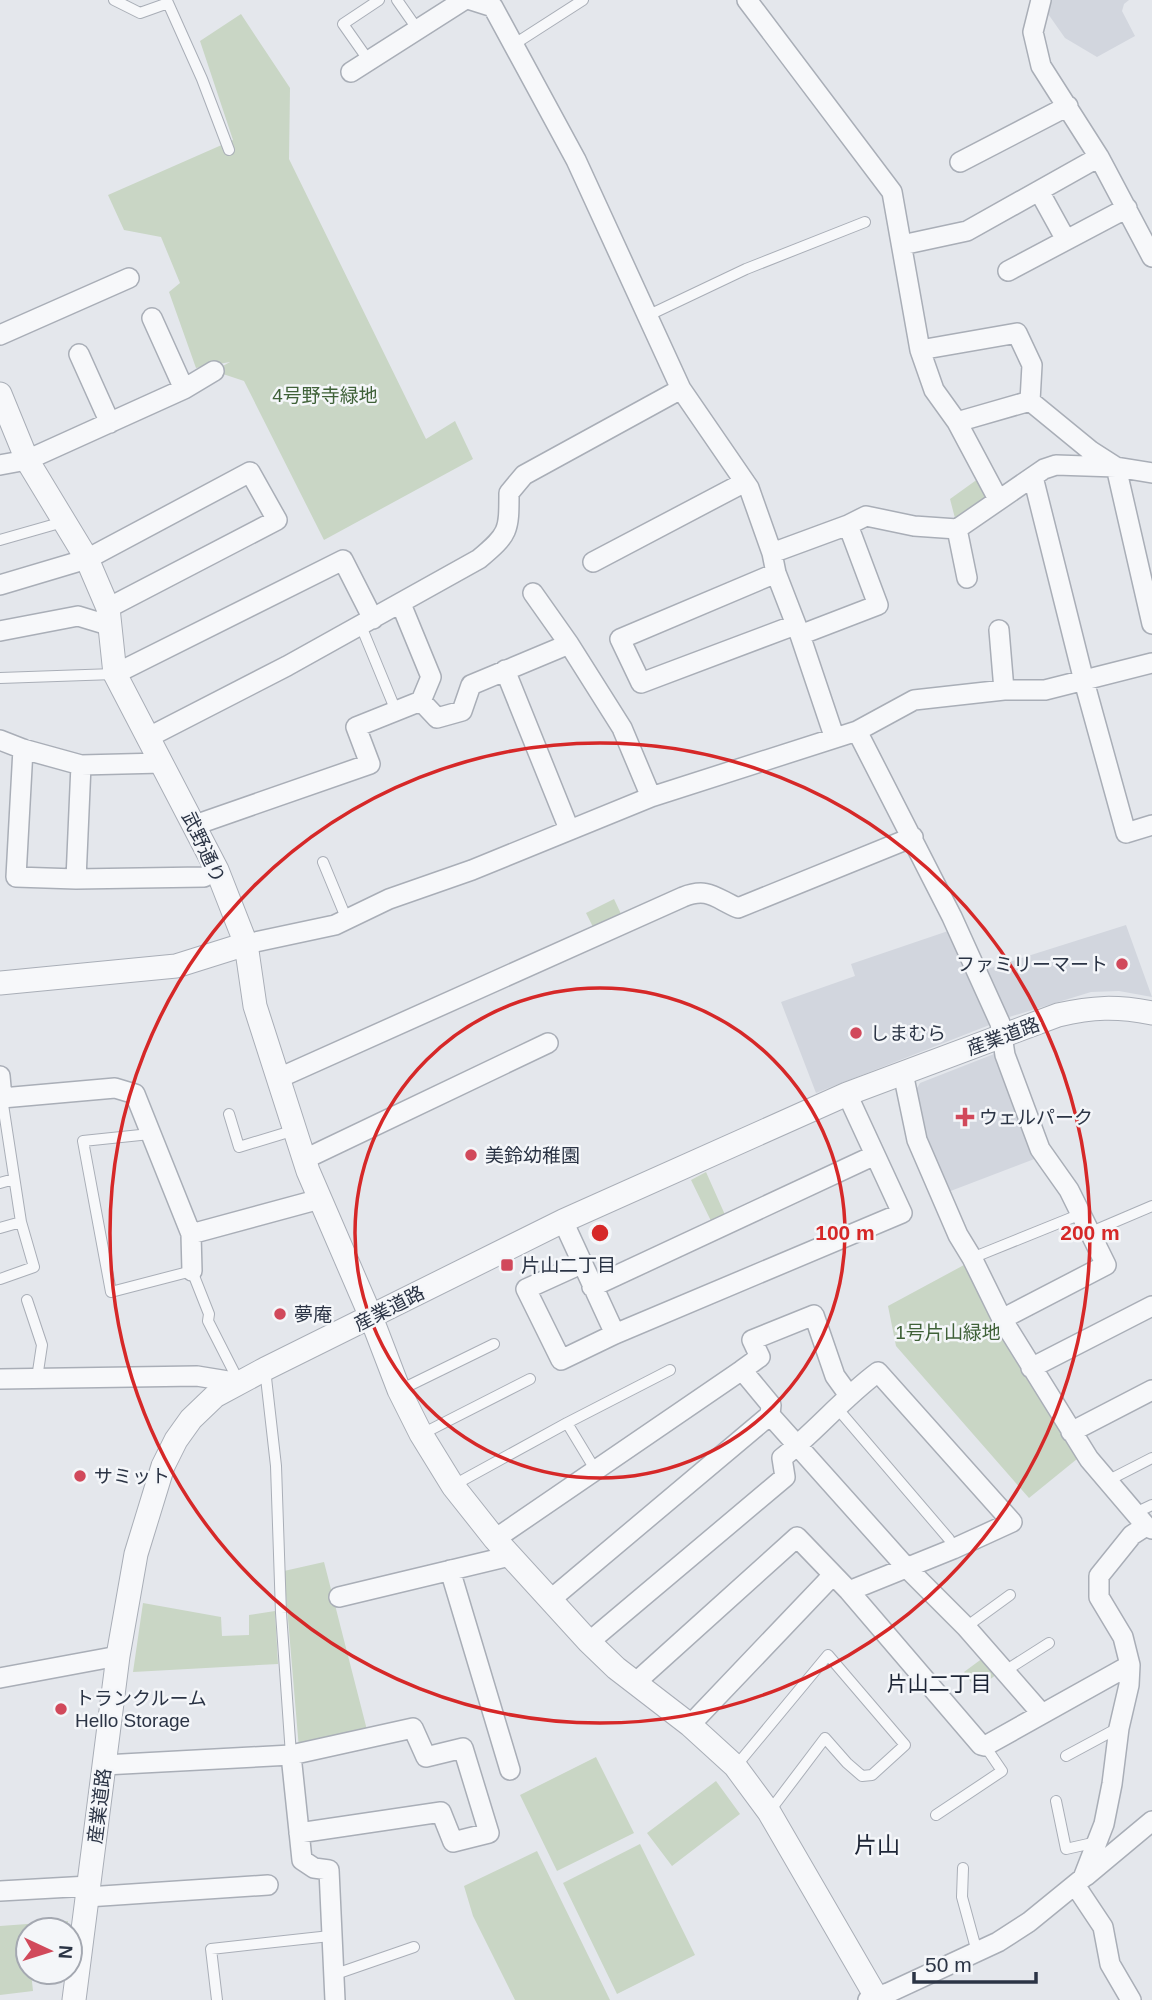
<svg xmlns="http://www.w3.org/2000/svg" width="1152" height="2000" viewBox="0 0 1152 2000" font-family="Arial,'Noto Sans JP',sans-serif">
<style>
.built{fill:#d2d6de}
.green{fill:#c9d6c5}
.lines{fill:none;stroke-linecap:round;stroke-linejoin:round}
.service-casing{stroke:#a9aeb7;stroke-width:12}
.minor-casing{stroke:#a9aeb7;stroke-width:22}
.tertiary-casing{stroke:#a9aeb7;stroke-width:25}
.service{stroke:#f7f8fa;stroke-width:10}
.minor{stroke:#f7f8fa;stroke-width:19}
.tertiary{stroke:#f7f8fa;stroke-width:23}
.ring{fill:none;stroke:#d62828;stroke-width:3.5}
.poi-dot{fill:#d1495b;stroke:#f4f6f9;stroke-width:2.5}
.labels{text-anchor:middle;stroke-width:5;stroke-linejoin:round;paint-order:stroke}
.park-label{font-size:19px;fill:#3f6138;stroke:#f4f6f9}
.street-label{font-size:19px;fill:#2b3445;stroke:#f4f6f9}
.poi-label{font-size:19px;fill:#2b3445;stroke:#f4f6f9;text-anchor:start}
.neighbourhood-label{font-size:21px;fill:#1d2536;stroke:#f4f6f9}
.quarter-label{font-size:23px;fill:#1d2536;stroke:#f4f6f9}
.centre{fill:#d62828;stroke:#f4f6f9;stroke-width:3.5}
.ring-label{font-size:21px;text-anchor:middle;font-weight:bold;fill:#d62828;stroke:#f4f6f9;stroke-width:5;stroke-linejoin:round;paint-order:stroke}
</style>
<rect width="100%" height="100%" fill="#e4e7ec"/>
<path class="built" d="M1047,0H1129L1124,4L1122,11L1135,36L1097,57L1065,38L1046,11Z
M1126,925L1152,997L1119,991L1091,992L1006,1018L984,970Z
M951,930L992,1024L816,1093L781,1002L855,976L851,964Z
M994,1054L1000,1056L1037,1158L948,1192L924,1138L914,1093L920,1083Z"/>
<path class="green" d="M241,14L290,88L289,159L426,439L455,421L473,459L324,540L244,381L214,371L230,362L196,368L169,292L180,283L161,237L124,230L108,195L233,140L200,41Z
M982,476L994,497L956,522L950,499Z
M614,899L622,916L594,929L586,913Z
M706,1172L726,1217L712,1223L691,1180Z
M964,1265L1077,1459L1029,1498L896,1346L888,1306Z
M324,1562L367,1730L299,1749L284,1571Z
M143,1603L221,1617L222,1636L249,1635V1615L275,1611L278,1664L133,1672Z
M987,1655L1001,1671L976,1690L964,1672Z
M596,1757L634,1833L557,1871L520,1795Z
M716,1781L740,1814L672,1866L647,1833Z
M640,1844L695,1955L617,1994L563,1883Z
M537,1851L610,2000H515L473,1916L464,1886Z
M68,1921L67,1930H28V1972H31L33,1991L0,1995V1926Z"/>
<g class="lines">
<defs>
<path id="service" d="M114,0L140,13L168,3L202,79L229,150
M397,0L418,30
M513,45L583,0
M369,61L343,24L379,0
M647,316L746,269L865,222
M0,540L63,522
M361,626L396,711
M0,678L114,674
M323,862L347,920
M229,1114L239,1147L295,1130
M150,1134L83,1141L111,1292L192,1271L209,1314L208,1321L239,1382
M0,1183L14,1179
M0,1228L21,1222L2,1098
M1091,1232L1152,1206
M972,1258L1081,1214
M0,1279L34,1267L21,1222
M27,1300L42,1345L37,1378
M265,1369L276,1466L281,1613L291,1755
M400,1390L494,1344
M837,1408L949,1539L953,1549
M567,1423L596,1471
M422,1434L530,1379
M1109,1480L1152,1458
M454,1485L567,1423L670,1370
M1135,1513L1152,1505
M966,1627L1010,1595
M1005,1671L1049,1643
M1066,1756L1118,1728
M736,1766L828,1655L905,1745L872,1775L862,1776L847,1763L825,1738L769,1812
M1056,1801L1066,1849L1097,1842
M936,1815L1002,1771L985,1746
M963,1868L962,1897L977,1952
M333,1975L414,1947
M217,2000L211,1949L330,1936"/>
<path id="minor" d="M471,0L493,7L576,160L681,389L749,488L772,553L776,573L800,635L834,736
M747,0L892,192L920,350L934,390L957,422L998,499
M1041,0L1033,32L1041,66L1099,157L1152,257
M351,72L464,0
M960,162L1068,106
M1039,191L1066,240
M902,245L967,231L1099,157
M1008,271L1127,208
M152,318L184,389
M0,335L129,278
M920,350L1017,333L1032,365L1030,401
M79,354L110,423
M1030,401L1091,451L1116,467L1152,624
M957,422L1030,401
M0,465L27,460L184,389L214,371
M1033,477L1084,681L1126,833L1152,825
M957,529L967,578
M772,553L848,525L866,516L914,526L957,529L1044,469L1056,465L1116,467L1152,473
M593,562L745,482
M776,573L620,639L641,683L795,625
M0,585L87,559L250,472L277,520L108,608
M533,593L569,644L622,728L651,797
M401,604L431,677L421,701
M999,630L1004,690
M0,631L78,616L111,626
M800,635L878,605L848,525
M505,670L569,829
M115,674L343,560L373,619
M857,731L952,917L1000,1023L1005,1055L1040,1149L1069,1190L1106,1265L1002,1319
M147,738L287,666L479,559C509,534 509,531 509,493L524,475L681,389
M0,740L23,749L81,765L162,763
M23,749L16,877L76,879L204,877L217,870
M195,825L370,764L356,727L421,701L437,718L462,711L471,685L569,644
M76,879L81,765
M246,944L335,925L389,899L472,870L651,797L857,731L914,700L1004,690H1045L1152,663
M903,1073L917,1140L958,1235L972,1258L1002,1319L1089,1459L1146,1526L1152,1529
M0,1076L2,1098L115,1088L135,1094L191,1234L192,1271
M279,1078L683,897C708,887 715,898 738,908L913,837
M305,1159L548,1043
M563,1221L615,1334
M191,1234L320,1199
M581,1264L526,1289L561,1360L615,1334L902,1213L847,1094
M592,1287L875,1155
M1031,1368L1152,1306
M742,1370L760,1357L752,1340L814,1315L835,1376L848,1394
M0,1379L197,1376L240,1383
M1071,1432L1152,1390
M495,1539L742,1370L771,1405L770,1415L906,1567L966,1627L1042,1714
M450,1570L510,1770
M339,1597L510,1556
M550,1600L770,1415
M589,1642L785,1477L782,1458C816,1431 843,1398 878,1372L1012,1522L953,1549L849,1591
M0,1678L118,1656
M635,1683L797,1537L849,1591L981,1745L985,1746L1130,1665
M690,1725L833,1575
M291,1755L302,1860L314,1868L329,1870L335,2000
M104,1765L291,1755L413,1728L426,1757L463,1748L489,1833L453,1842L441,1812L299,1833
M1086,1876L1152,1821
M1075,1885L1103,1927L1110,1964L1131,2000
M0,1891L89,1886
M87,1897L268,1885
M868,2000L888,1993L998,1942L1029,1922L1083,1878L1104,1824L1112,1784L1119,1728L1129,1685L1130,1665L1123,1637L1099,1597V1576L1132,1535L1146,1526"/>
<path id="tertiary" d="M0,394L27,460L87,559L108,608L115,674L217,870L246,944L255,1006L308,1171L371,1317L399,1390L421,1434L453,1486L495,1539L589,1642L616,1668L690,1725L735,1766L769,1812L878,2000
M0,983L176,966L246,944
M74,2000L118,1656L136,1554L163,1466L176,1440L191,1419L215,1396L265,1369L563,1221L847,1094L1058,1015C1093,1007 1116,1006 1152,1013"/>
</defs>
<use href="#service" class="service-casing"/>
<use href="#minor" class="minor-casing"/>
<use href="#tertiary" class="tertiary-casing"/>
<use href="#service" class="service"/>
<use href="#minor" class="minor"/>
<use href="#tertiary" class="tertiary"/>
</g>
<g class="ring">
<circle cx="600" cy="1233" r="245"/>
<circle cx="600" cy="1233" r="490"/>
</g>
<g class="poi-dot">
<circle cx="1122" cy="964" r="7"/>
<circle cx="856" cy="1033" r="7"/>
<path d="M961.5 1106.5h7v7h7v7h-7v7h-7v-7h-7v-7h7z"/>
<circle cx="471" cy="1155" r="7"/>
<rect x="500" y="1258" width="14" height="14" rx="3.5"/>
<circle cx="280" cy="1314" r="7"/>
<circle cx="80" cy="1476" r="7"/>
<circle cx="61" cy="1709" r="7"/>
</g>
<g class="labels">
<g class="park-label">
<text x="325" y="402">4号野寺緑地</text>
<text x="948" y="1339">1号片山緑地</text>
</g>
<g class="street-label">
<text transform="translate(204 847) rotate(65)" y="7">武野通り</text>
<text transform="translate(1003 1036) rotate(-20)" y="7">産業道路</text>
<text transform="translate(389 1308) rotate(-27)" y="7">産業道路</text>
<text transform="translate(99 1806) rotate(-83)" y="7">産業道路</text>
</g>
<g class="poi-label">
<text x="1108" y="971" text-anchor="end">ファミリーマート</text>
<text x="870" y="1040">しまむら</text>
<text x="979" y="1124">ウェルパーク</text>
<text x="485" y="1162">美鈴幼稚園</text>
<text x="521" y="1272">片山二丁目</text>
<text x="294" y="1321">夢庵</text>
<text x="94" y="1483">サミット</text>
<text x="75" y="1705">トランクルーム<tspan x="75" dy="22">Hello Storage</tspan></text>
</g>
<g class="neighbourhood-label">
<text x="939" y="1691">片山二丁目</text>
</g>
<g class="quarter-label">
<text x="877" y="1853">片山</text>
</g>
</g>
<circle cx="600" cy="1233" r="10" class="centre"/>
<g class="ring-label">
<text x="845" y="1240">100 m</text>
<text x="1090" y="1240">200 m</text>
</g>
<g transform="translate(49 1951) rotate(94)"><circle r="33" fill="#f4f6f9" stroke="#a4a8b1" stroke-width="2"/>
<path d="M0-5L12 26L0 18L-12 26Z" fill="#d1495b"/>
<text y="-10" font-size="19" font-weight="bold" text-anchor="middle" fill="#2b3445">N</text>
</g>
<path d="M914 1972v10h122v-10" fill="none" stroke="#2b3445" stroke-width="3.5"/>
<text x="925" y="1972" font-size="21" fill="#2b3445" stroke="#f4f6f9" stroke-width="5" paint-order="stroke">50 m</text>
</svg>
